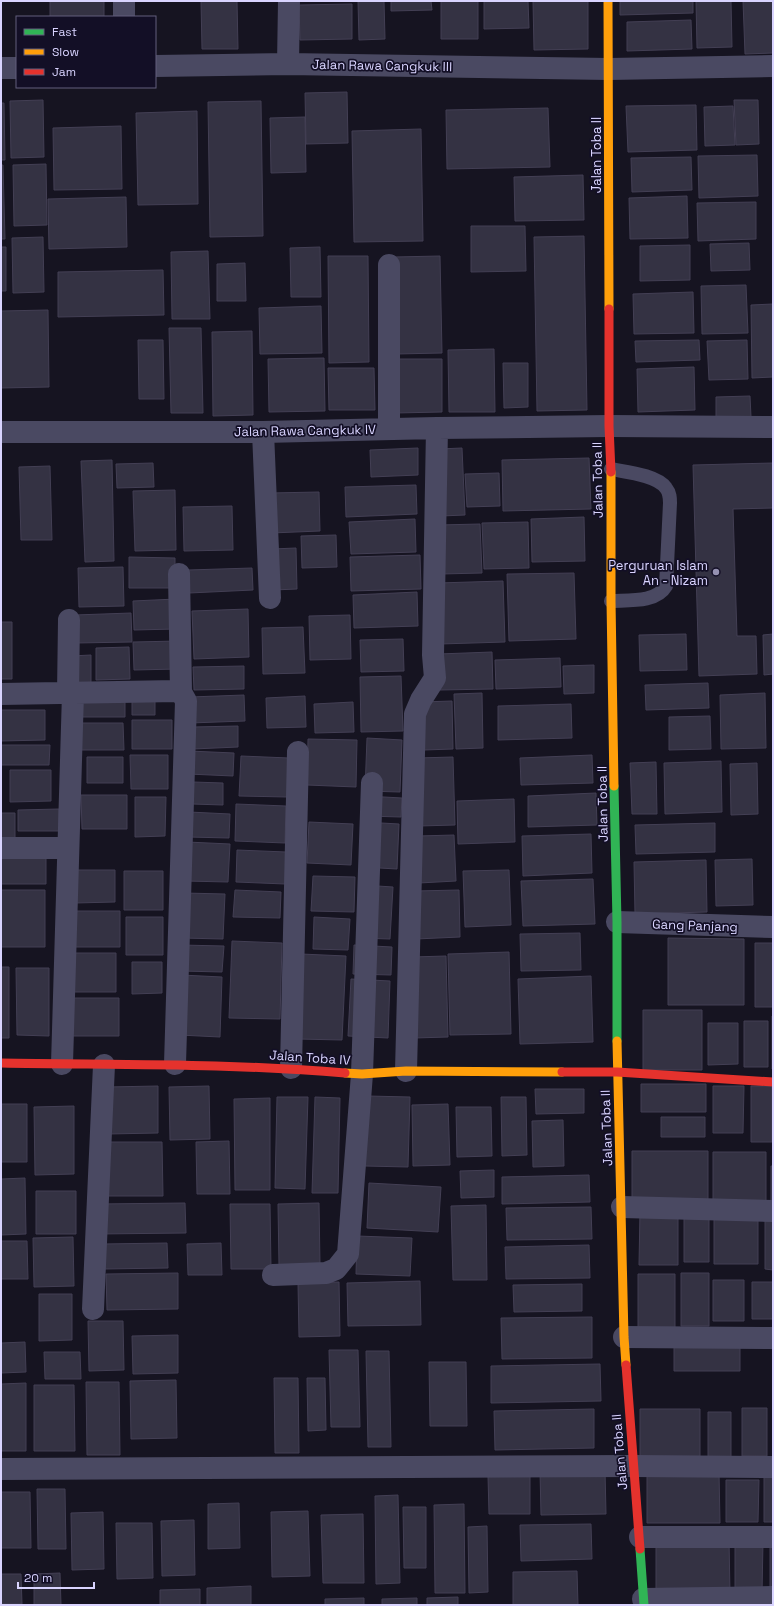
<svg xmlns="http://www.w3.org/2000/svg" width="774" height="1606" viewBox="0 0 774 1606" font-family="'Space Grotesk',sans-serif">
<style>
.building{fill:#343243;stroke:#433f54}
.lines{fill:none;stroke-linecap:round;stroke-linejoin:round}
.lane{stroke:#4a4962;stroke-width:14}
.street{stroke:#4a4962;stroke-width:22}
.fast{stroke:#30b455;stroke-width:9}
.slow{stroke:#ff9f0a;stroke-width:9}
.jam{stroke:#e5322d;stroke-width:9}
.poi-dot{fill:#9591b1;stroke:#130f26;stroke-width:1.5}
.labels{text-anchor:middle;stroke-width:3.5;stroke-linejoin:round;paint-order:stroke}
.street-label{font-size:13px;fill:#d9d4ff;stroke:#130f26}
.poi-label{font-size:13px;fill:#d9d4ff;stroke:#130f26;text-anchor:end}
</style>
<rect width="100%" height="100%" fill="#161421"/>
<path class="building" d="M50,1H104V17H50Z
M201,1H237L238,49H202Z
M358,1H384L385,39L359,40Z
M391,1H431L432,10L391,11Z
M441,1H478V39H441Z
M484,1H528L529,28L484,29Z
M533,1H588V49L534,50Z
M620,1H693V13L620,15Z
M696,1H731L732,47L697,48Z
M743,1H773V53L745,54Z
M352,4V39L300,40L299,5Z
M691,20L692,49L627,51V22Z
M347,92L348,143L306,144L305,93Z
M43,100L44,157L11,158L10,101Z
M734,100H758L759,144L736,145Z
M261,101L263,236L210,237L208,102Z
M1,103H4L5,160H1Z
M696,105L697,150L628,152L626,106Z
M733,106L735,145L705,146L704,107Z
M548,108L550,167L447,169L446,110Z
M197,111L198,204L138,205L136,113Z
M305,117L306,172L271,173L270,118Z
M121,126L122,189L54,190L53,128Z
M421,129L423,241L354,242L352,131Z
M757,155L758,196L699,198L698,156Z
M691,157L692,190L632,192L631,158Z
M46,164L47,225L14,226L13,165Z
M1,165H3L5,239H1Z
M583,175L584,220L515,221L514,177Z
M687,196L688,238L630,239L629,198Z
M126,197L127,247L49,249L48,199Z
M756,202V239L698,241L697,203Z
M471,226H525L526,271L471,272Z
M584,236L587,410L537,411L534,237Z
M43,237L44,292L13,293L12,238Z
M749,243L750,270L711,271L710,244Z
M690,245V280L640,281V246Z
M1,247H6V291H1Z
M320,247L321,297H291L290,248Z
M208,251L210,319H172L171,252Z
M328,256H368L369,362L329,363Z
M440,256L442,353L396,354L394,257Z
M245,263L246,301H217V264Z
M163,270L164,315L58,317V272Z
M746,285L748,333L702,334L701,286Z
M693,292L694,333L634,334L633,294Z
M773,304V377L752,378L751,305Z
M321,306L322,353L260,354L259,308Z
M48,310L49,387L1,388V311Z
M169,328H201L203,413H171Z
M252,331L253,415L213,416L212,332Z
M138,340H163L164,399H139Z
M699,340L700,360L636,362L635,341Z
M747,340L748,379L709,380L707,341Z
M494,349L495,412H449L448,350Z
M324,358L325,411L269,412L268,359Z
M395,359H442V412L395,413Z
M503,363H528V407L504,408Z
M694,367L695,410L638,412L637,369Z
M328,368H374L375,410H329Z
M750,396L751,417L716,418V397Z
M418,448V475L371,477L370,450Z
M462,448L465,515L441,516L439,449Z
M589,458L591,509L503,511L502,460Z
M112,460L114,561L85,562L81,461Z
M153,463L154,487L117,488L116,464Z
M773,463V508L733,509L737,636H756L757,674L699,676L693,465Z
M50,466L52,540H21L19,467Z
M499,473L500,506L467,507L465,474Z
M416,485L417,514L346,517L345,487Z
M175,490L176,550L135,551L133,491Z
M319,492L320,531L271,533L270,493Z
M232,506L233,550L184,551L183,507Z
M584,517L585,561L532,562L531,519Z
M415,519L416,552L351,554L349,522Z
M528,522L529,568L484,569L482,523Z
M480,524L482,573L441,574L439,525Z
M336,535L337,567L302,568L301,536Z
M296,548L297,589L273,590L272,549Z
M420,555L421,589L351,591L350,557Z
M129,557L175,558V588H129Z
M123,567L124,606L79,607L78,568Z
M252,568L253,590L189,593L188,570Z
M574,573L576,639L509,641L507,574Z
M503,581L505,642L440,644L438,583Z
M417,592L418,626L354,628L353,595Z
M176,599V629L134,630L133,601Z
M248,609L249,657L194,659L192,611Z
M131,613L132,642L76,643L75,615Z
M350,615L351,659L310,660L309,616Z
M1,622H12V679H1Z
M303,627L305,673L263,674L262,628Z
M686,634L687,670L640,671L639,635Z
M773,634V674L764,675L763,635Z
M403,639L404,671L361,672L360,640Z
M178,641V669L134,670L133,642Z
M129,647L130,679L96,680V648Z
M492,652L493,689L440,690L439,654Z
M91,655V684L72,685L71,656Z
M560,658L561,687L496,689L495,660Z
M594,665V693L564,694L563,666Z
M244,666V689L194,690L193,667Z
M401,676L403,731L361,732L360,677Z
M708,683L709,708L646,710L645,685Z
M132,693H155V715H132Z
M482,693L483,748L456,749L454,694Z
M765,693L766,748L721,749L720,695Z
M77,694H125V717H77Z
M244,695L245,721L190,723V697Z
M305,696L306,727L267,728L266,698Z
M452,701L453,749L424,750L422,702Z
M353,702L354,732L315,733L314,704Z
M571,704L572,738L498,740V706Z
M1,710H45V740L1,741Z
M710,716L711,749L669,750V717Z
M132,720H172V749H132Z
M75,723H123L124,750H75Z
M238,726V747L193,749V727Z
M367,738L402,740L400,792L365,791Z
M308,739L357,740L356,787L307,785Z
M1,745H50L49,765H1Z
M189,751L234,753L233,776L188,774Z
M130,755H168V789H131Z
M592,755L593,783L521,785L520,758Z
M241,756L289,758L287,797L239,796Z
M87,757H123V783H87Z
M453,757L455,825L419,826L417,758Z
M721,761L722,812L665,814L664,763Z
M656,762L657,814H632L630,763Z
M757,763L758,814L731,815L730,764Z
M10,770H51V801L10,802Z
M193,782L223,783V805L192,804Z
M596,793L597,825L528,827V796Z
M81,795H127V829H82Z
M366,796L402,798L401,817L366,816Z
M135,797H166L165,836L135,837Z
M514,799L515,842L458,844L457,801Z
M236,804L286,806L285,843L235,841Z
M59,809V831H18V810Z
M189,812L230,814L229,838L188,837Z
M1,813H15V841H1Z
M309,822L353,824L351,865L307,863Z
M364,822L399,824L397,869L362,867Z
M715,823V852L636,854L635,825Z
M591,834L592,873L523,876L522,836Z
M454,835L456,881L419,883L418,836Z
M187,842L230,844L228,882L185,881Z
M237,850L286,852L285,884L236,882Z
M1,855H46V884H1Z
M752,859L753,905L716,906L715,860Z
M706,860L707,912L635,914L634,862Z
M75,870H115V902L75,903Z
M509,870L511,925L465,927L463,871Z
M124,871H163V910H124Z
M313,876L355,877L354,912L311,911Z
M593,879L595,924L523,926L521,881Z
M362,885L393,887L390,939L360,938Z
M1,890H45V947H1Z
M235,890L281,892L280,918L233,917Z
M459,890L460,937L416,939L415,891Z
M184,893L225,894L223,939L182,938Z
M74,911H120V947H74Z
M126,917H163V955H126Z
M314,917L350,919L348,950L313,949Z
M580,933L581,970L521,971L520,934Z
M668,938L744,939V1005H668Z
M232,941L282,943L280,1019L229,1018Z
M755,943H773V1007H755Z
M181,945L224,946L222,972L181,971Z
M354,945L392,947L391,975L353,974Z
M509,952L511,1034L450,1035L448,954Z
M72,953H116V992H73Z
M301,954L346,956L342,1040L298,1039Z
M446,956L448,1037L414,1038L412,957Z
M132,962H162V993L132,994Z
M1,967H9V1038H1Z
M16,968H49V1036L17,1035Z
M181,975L222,977L220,1037L179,1035Z
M591,976L593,1042L520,1044L518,979Z
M351,979L390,981L388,1038L348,1036Z
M72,998H119V1036H72Z
M643,1010H702V1070H643Z
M772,1016H773V1069H772Z
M744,1021H768V1067H744Z
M708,1023H738V1064L708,1065Z
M641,1084H706V1112H641Z
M158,1086V1133L108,1134L107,1087Z
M209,1086L210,1139L170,1140L169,1087Z
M713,1086H744L743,1133H713Z
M751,1086H772V1142H751Z
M535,1089H584V1113L536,1114Z
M368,1096L410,1097L408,1167L365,1166Z
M277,1097H308L305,1189L275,1188Z
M315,1097L340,1098L338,1193H312Z
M501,1097H526L527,1155L502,1156Z
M270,1098V1190H235L234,1099Z
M1,1104H27V1162H1Z
M448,1104L450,1165L413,1166L412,1105Z
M74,1106V1174L35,1175L34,1107Z
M456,1107H491L492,1156L457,1157Z
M661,1117H705V1137H661Z
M563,1120L564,1166L533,1167L532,1121Z
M229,1141L230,1194H197L196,1142Z
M106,1142H162L163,1196H107Z
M632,1151H708V1201L632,1200Z
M713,1152H766V1204H713Z
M771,1166H773V1205H771Z
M494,1170V1197L461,1198L460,1171Z
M589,1175L590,1202L502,1204V1177Z
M25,1178L26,1234L1,1235V1179Z
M369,1183L441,1187L438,1232L367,1228Z
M36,1191H76V1234H36Z
M185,1203L186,1233L98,1234V1204Z
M319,1203L320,1265L279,1266L278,1204Z
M230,1204H270L271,1269H231Z
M486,1205L487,1280H453L451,1206Z
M591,1207L592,1239L507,1240L506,1208Z
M640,1211H678V1265H639Z
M684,1211H709V1262H684Z
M714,1215H758V1264H714Z
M765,1217H773V1270L765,1269Z
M357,1236L412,1238L410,1276L356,1274Z
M73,1237L74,1286L34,1287L33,1238Z
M1,1241H27L28,1279H1Z
M167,1243L168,1268L104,1269L103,1244Z
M221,1243L222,1275H188L187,1244Z
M589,1245L590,1278L506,1279L505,1247Z
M178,1273V1309L107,1310L106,1274Z
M681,1273H709V1326H681Z
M638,1274H675V1328H638Z
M713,1280H744V1321H713Z
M420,1281L421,1325L348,1326L347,1283Z
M339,1282L340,1336L299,1337L298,1283Z
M752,1282H773V1319H752Z
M582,1284V1311L514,1312L513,1285Z
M39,1294H72V1340L39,1341Z
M592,1317V1358L502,1359L501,1318Z
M88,1321H123L124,1370L89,1371Z
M178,1335V1373L133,1374L132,1336Z
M25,1342L26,1372L1,1373V1343Z
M674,1343H740V1371H674Z
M329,1350H358L360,1427H331Z
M366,1351H389L391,1447H368Z
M44,1352H80L81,1379H45Z
M429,1362H466L467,1426H430Z
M600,1364L601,1401L491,1403V1366Z
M274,1378H298L299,1453H275Z
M307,1378H325L326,1430L308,1431Z
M176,1380L177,1438L131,1439L130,1381Z
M86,1382H119L120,1455H87Z
M26,1383V1451H1V1384Z
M34,1385H74L75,1451H34Z
M742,1408H767V1456H742Z
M594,1409V1448L495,1450L494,1411Z
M640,1409H700V1461L640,1460Z
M708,1412H731V1457H708Z
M605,1470L606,1514L541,1515L540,1471Z
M647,1473H719L720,1523H647Z
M530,1475V1514H489L488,1476Z
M764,1477H773V1522H764Z
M726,1480H759L758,1522H726Z
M37,1489H65L66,1549H38Z
M1,1492H30L31,1548H1Z
M398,1495L400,1583L376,1584L375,1496Z
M239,1503L240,1548L208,1549V1504Z
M464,1504L465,1593H435L434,1505Z
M403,1507H426V1568H404Z
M308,1511L310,1576L272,1577L271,1512Z
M103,1512L104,1569L72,1570L71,1513Z
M363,1514L364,1583H323L321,1515Z
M194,1520L195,1575L162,1576L161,1521Z
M116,1523H152L153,1578L117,1579Z
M591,1524L592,1559L521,1561L520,1525Z
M487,1526L488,1592L469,1593L468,1527Z
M656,1540H729L730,1594H656Z
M735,1541H763L762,1594L735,1593Z
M770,1545H773V1594H770Z
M577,1571L578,1605H513V1572Z
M60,1573L61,1605H34V1574Z
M1,1574H21L22,1604H1Z
M251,1586V1605H207V1588Z
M200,1589V1605H160V1590Z
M458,1597V1605H427V1598Z
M364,1598V1605H325V1599Z
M417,1598V1605H382V1599Z"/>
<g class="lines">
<path class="lane" d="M611,469C626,472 657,475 666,488C670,493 670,498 670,503L666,586C656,603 629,600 611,601"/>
<path class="street" d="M124,1V17
M288,64L289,1
M155,66L288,64L609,69L773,66
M1,68H17
M389,429V265
M1,432H263L437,428L609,426L773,427
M263,432L270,598
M68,693L69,620
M1,694L177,691L181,692
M1,848H68
M617,922L773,927
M62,1064L73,693
M175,1064L186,701L181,692L179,574
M291,1068L298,752
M406,1071L415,714L421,700L435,678L433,655L437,428
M622,1207L773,1211
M273,1275L326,1273L336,1269L348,1254L362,1074L372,783
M93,1309L104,1065
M624,1337L773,1338
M1,1469L633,1466L773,1467
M640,1537H773
M643,1599L773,1597"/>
<path class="fast" d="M614,786L617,922V1041
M640,1549L644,1605"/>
<path class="slow" d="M608,1L609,309
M611,472V601L614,786
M617,1041L624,1337L626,1365
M345,1073L362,1074L406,1071L562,1072"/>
<path class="jam" d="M609,309V426L611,472
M1,1063C116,1065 230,1063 345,1073
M562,1072H617L773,1082
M626,1365L640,1549"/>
</g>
<circle class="poi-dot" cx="716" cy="572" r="4"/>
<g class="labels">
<g class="street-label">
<text transform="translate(382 65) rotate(1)" y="5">Jalan Rawa Cangkuk III</text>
<text transform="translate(596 155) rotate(-90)" y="5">Jalan Toba II</text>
<text transform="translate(305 430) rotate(-1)" y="5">Jalan Rawa Cangkuk IV</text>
<text transform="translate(597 480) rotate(-91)" y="5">Jalan Toba II</text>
<text transform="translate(602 804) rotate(-91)" y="5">Jalan Toba II</text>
<text transform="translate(695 925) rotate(2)" y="5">Gang Panjang</text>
<text transform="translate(310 1057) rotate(4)" y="5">Jalan Toba IV</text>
<text transform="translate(606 1128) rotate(-92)" y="5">Jalan Toba II</text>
<text transform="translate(619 1452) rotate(-95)" y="5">Jalan Toba II</text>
</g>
<g class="poi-label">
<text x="708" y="570">Perguruan Islam<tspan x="708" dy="15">An - Nizam</tspan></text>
</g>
</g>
<rect width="774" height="1606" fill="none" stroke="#d9d4ff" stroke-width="4"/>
<rect x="16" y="16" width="140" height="72" fill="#130f26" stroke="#625e7d"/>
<rect x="24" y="29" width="20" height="6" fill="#30b455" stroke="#625e7d"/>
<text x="52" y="36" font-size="12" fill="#d9d4ff">Fast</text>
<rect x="24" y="49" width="20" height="6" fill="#ff9f0a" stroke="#625e7d"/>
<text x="52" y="56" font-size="12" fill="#d9d4ff">Slow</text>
<rect x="24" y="69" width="20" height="6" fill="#e5322d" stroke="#625e7d"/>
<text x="52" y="76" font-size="12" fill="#d9d4ff">Jam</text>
<path d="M18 1582v6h76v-6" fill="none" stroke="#d9d4ff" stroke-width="2"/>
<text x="24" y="1582" font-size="12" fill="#d9d4ff" stroke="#130f26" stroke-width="3" paint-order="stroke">20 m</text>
</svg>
